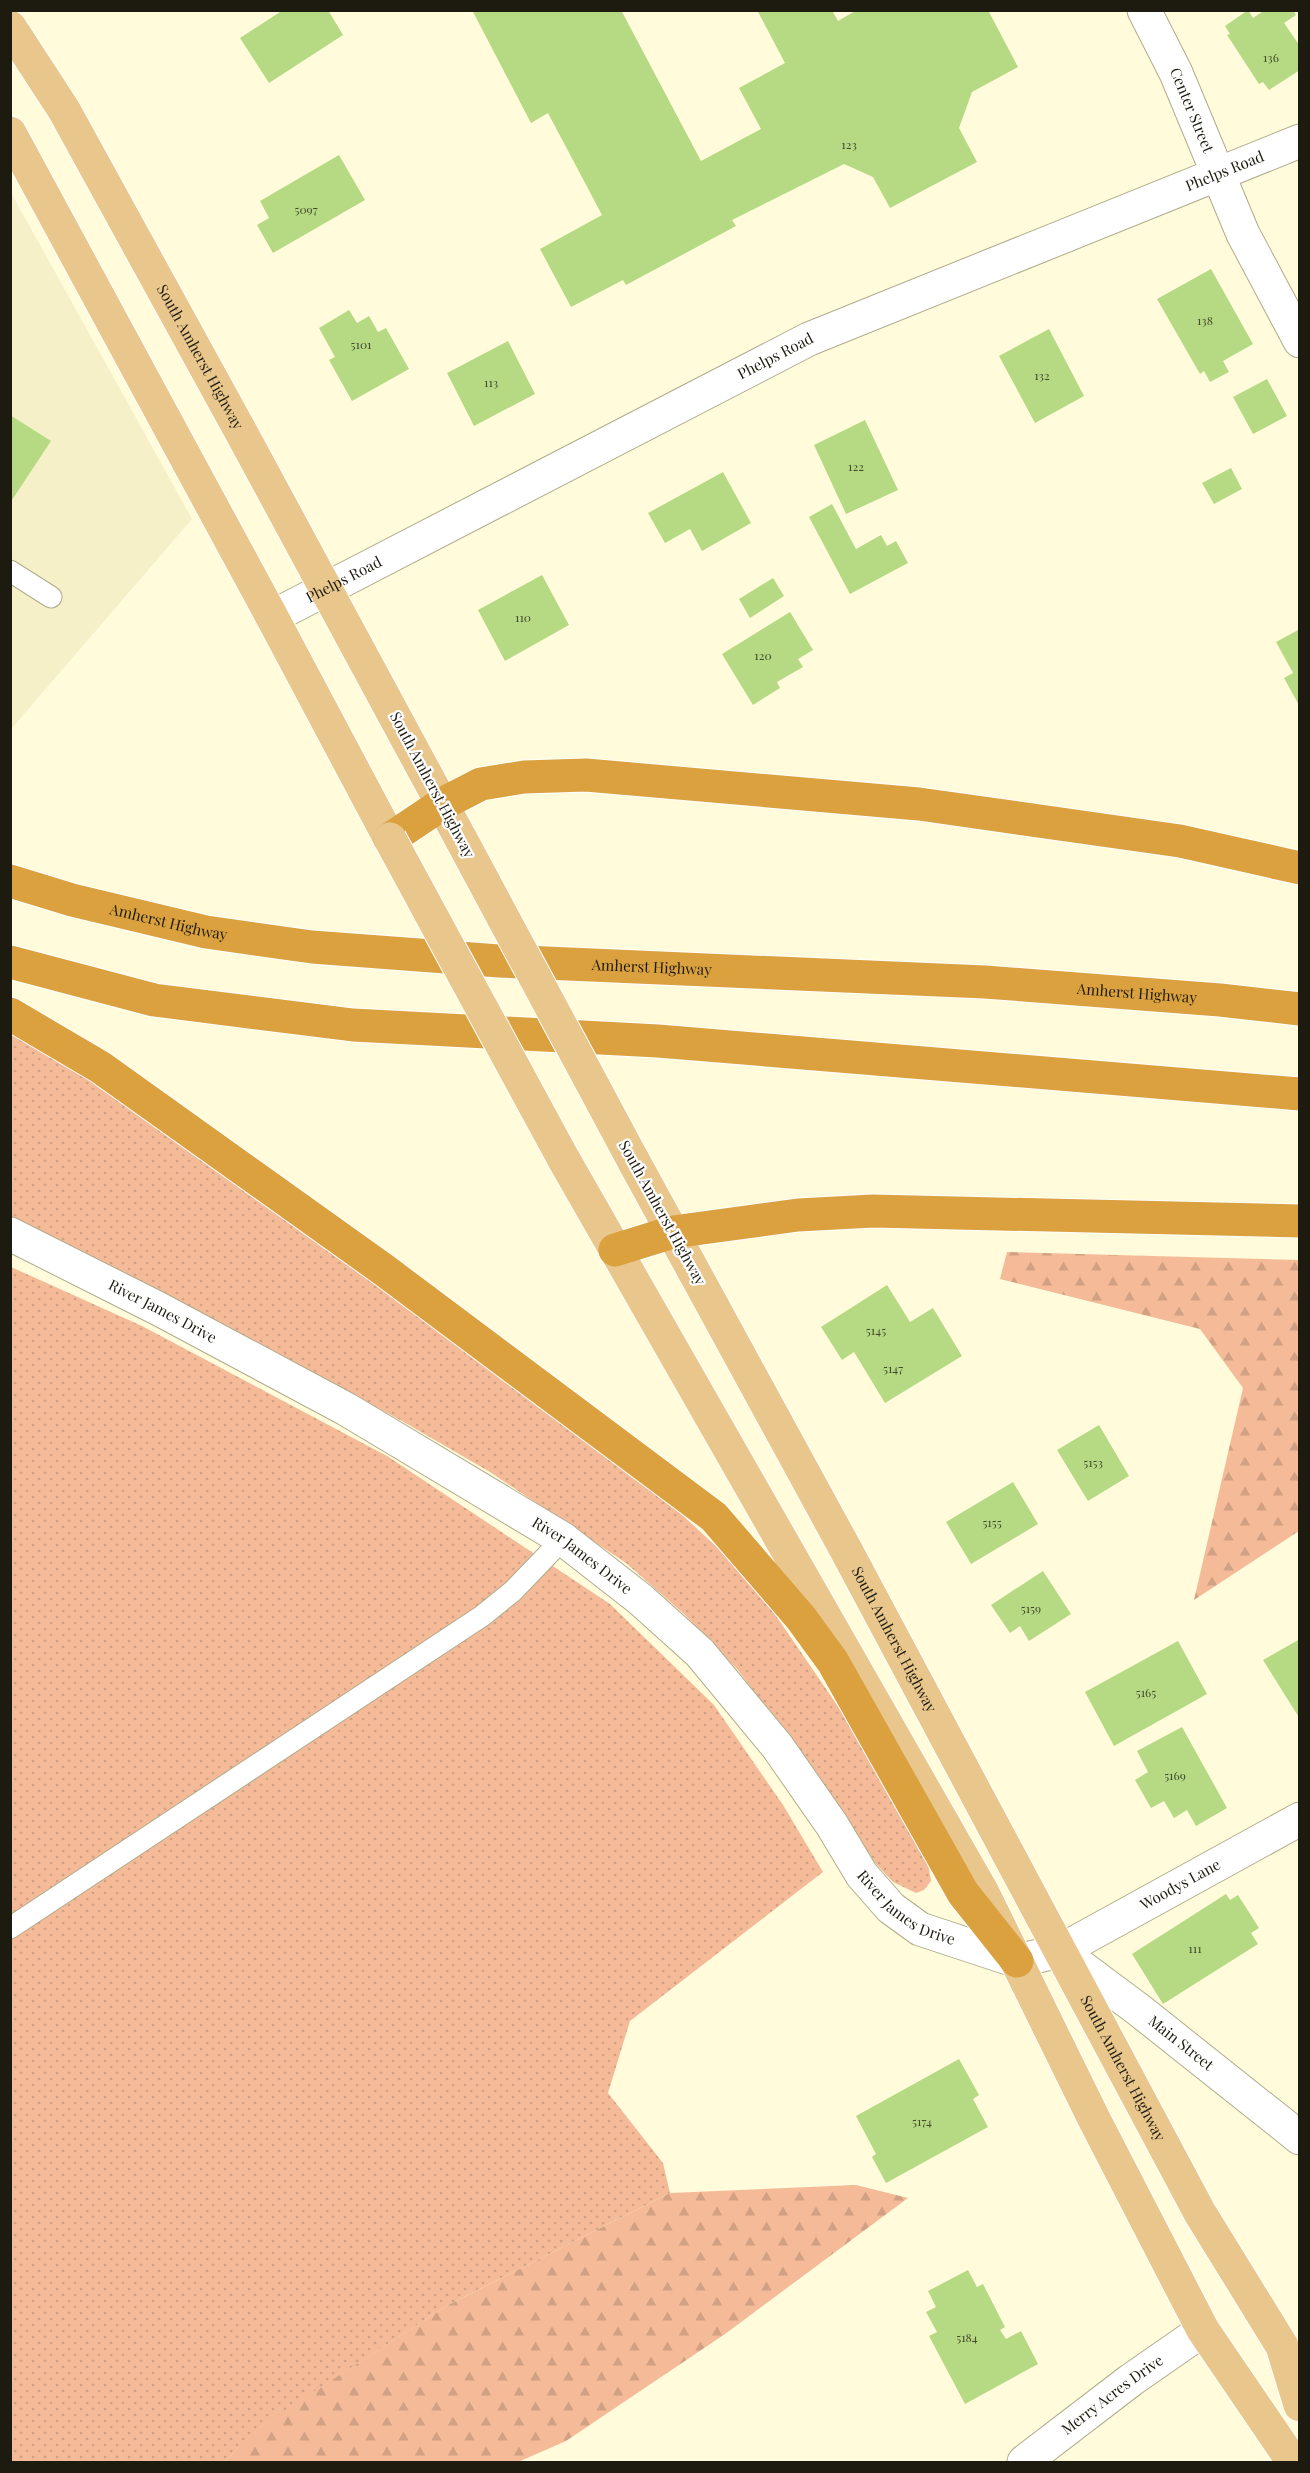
<svg xmlns="http://www.w3.org/2000/svg" width="1310" height="2473" viewBox="0 0 1310 2473" font-family="'Playfair Display',serif">
<style>
.built{fill:#f5f0c8}
.grass{fill:url(#grass-dots)}
.forest{fill:url(#forest-firs)}
.building{fill:#b6da84}
.lines{fill:none;stroke-linecap:round;stroke-linejoin:round}
.lane-casing{stroke:#afac8d;stroke-width:23}
.street-casing{stroke:#afac8d;stroke-width:35}
.primary-casing{stroke:#fff;stroke-width:35}
.highway-casing{stroke:#fff;stroke-width:35}
.lane{stroke:#fff;stroke-width:21}
.street{stroke:#fff;stroke-width:33}
.primary{stroke:#e9c78c;stroke-width:33}
.highway{stroke:#dba13f;stroke-width:33}
.primary-bridge-casing{stroke:#fff;stroke-width:35;stroke-linecap:butt}
.primary-bridge{stroke:#e9c78c;stroke-width:33}
.labels{text-anchor:middle;stroke-width:4.5;stroke-linejoin:round;paint-order:stroke}
.number-label{font-size:12px;fill:#434b2c}
.street-label{font-size:15px;fill:#1d1b0f;stroke:#fff}
</style>
<defs>
<pattern id="grass-dots" width="8" height="8" patternUnits="userSpaceOnUse" patternTransform="scale(1.5)"><rect width="8" height="8" fill="#f5bb98"/><path d="M2 2h.1M6 6h.1" fill="none" stroke="#d2a082" stroke-width="1.8" stroke-linecap="round"/></pattern>
<pattern id="forest-firs" width="22" height="20" patternUnits="userSpaceOnUse" patternTransform="scale(1.5)"><rect width="22" height="20" fill="#f5bb98"/><path d="M5 1l3.5 6h-7zM16 11l3.5 6h-7z" fill="#d2a082"/></pattern>
</defs>
<rect width="100%" height="100%" fill="#fffbdb"/>
<path class="built" d="M10,191L192,519L11,729H10Z"/>
<path class="grass" d="M10,1032L117,1095L386,1289L665,1499L719,1549L772,1610L861,1740L928,1863L931,1881L924,1890L916,1893L893,1882L876,1864L804,1756L737,1669L685,1615L626,1563L490,1472L402,1421L204,1315L11,1218Z
M11,1267L142,1326L387,1456L610,1604L714,1705L783,1805L823,1872L630,2021L608,2093L663,2163L670,2193L448,2305L257,2429L224,2462H11Z"/>
<path class="forest" d="M1007,1252L1299,1260V1531L1194,1600L1243,1388L1200,1329L1000,1279Z
M856,2185L908,2198L725,2334L566,2441L518,2462H224L256,2429L448,2305L670,2193Z"/>
<path class="building" d="M283,10H328L343,35L269,83L240,38Z
M472,10H621L701,161L761,129L739,88L785,63L757,10H832L838,21L857,10H988L1018,67L972,92L959,128L977,162L890,208L873,177L844,164L732,220L736,226L626,285L623,280L571,307L540,249L602,215L548,113L531,123Z
M1248,10L1253,18L1265,10H1293L1296,15L1284,23L1300,46V70L1269,90L1263,82L1259,84L1227,35L1230,34L1225,26Z
M339,155L365,200L273,253L257,225L269,218L260,201Z
M1211,269L1253,344L1223,361L1229,372L1210,382L1204,371L1200,374L1157,299Z
M349,310L357,323L369,316L378,332L386,328L409,369L352,401L329,360L335,357L319,328Z
M1049,329L1084,396L1035,423L999,356Z
M508,341L535,394L474,426L447,373Z
M1267,379L1287,416L1253,434L1233,397Z
M10,415L51,441L10,503Z
M865,420L898,490L846,514L814,445Z
M1231,468L1242,489L1214,504L1202,483Z
M723,472L751,523L702,551L690,529L665,543L648,513Z
M832,504L856,549L881,535L887,546L896,541L908,563L850,594L809,517Z
M542,575L569,625L505,661L478,610Z
M773,578L784,596L750,618L739,599Z
M790,612L813,650L798,659L803,667L777,682L780,688L753,705L722,654Z
M1300,629V707L1284,678L1293,673L1276,642Z
M887,1285L910,1322L933,1308L962,1356L885,1403L854,1352L842,1360L821,1327Z
M1099,1425L1129,1476L1088,1501L1057,1450Z
M1013,1482L1038,1524L971,1564L946,1522Z
M1043,1571L1071,1614L1029,1641L1020,1626L1010,1633L991,1605Z
M1300,1639V1719L1263,1660Z
M1178,1641L1207,1694L1114,1746L1085,1692Z
M1182,1727L1227,1808L1196,1826L1187,1810L1174,1818L1164,1801L1151,1808L1135,1780L1148,1772L1137,1751Z
M1226,1894L1230,1900L1238,1895L1259,1928L1251,1933L1258,1944L1163,2004L1132,1954Z
M959,2059L979,2095L973,2099L988,2127L886,2183L872,2157L876,2154L856,2116Z
M968,2270L977,2287L983,2284L1005,2327L1000,2330L1006,2339L1021,2331L1038,2364L965,2404L929,2336L937,2332L926,2312L936,2307L928,2291Z"/>
<g class="lines">
<defs>
<path id="lane" d="M10,571L51,597
M10,1928L482,1616L513,1591L563,1539"/>
<g id="street">
<path id="s1" d="M1144,10L1176,73L1243,234L1300,341"/>
<path id="s2" d="M272,617L809,339L1300,141"/>
<path id="s3" d="M10,1234L159,1309L346,1409L563,1539L640,1599L700,1653L777,1746L832,1825L862,1875L891,1908L920,1929L1017,1961L1060,1951L1300,1819"/>
<path id="s4" d="M1060,1951L1139,2010L1300,2138"/>
<path id="s5" d="M1024,2462L1131,2380L1203,2330"/>
</g>
<g id="primary">
<path id="s6" d="M10,27L64,110L241,432L462,841"/>
<path d="M10,133L272,617L390,839"/>
<path d="M563,1158L983,1893L1094,2119L1203,2330L1293,2462"/>
<path id="s7" d="M633,1160L846,1550L1200,2213L1282,2346L1300,2405"/>
</g>
<g id="highway">
<path d="M390,839L442,804L481,784L524,777L586,775L919,804L1180,841L1300,868"/>
<path id="s8" d="M10,881L72,900L206,932L312,947L499,961L985,982L1220,1000L1300,1009"/>
<path d="M10,962L154,1000L353,1025L658,1041L1300,1094"/>
<path d="M10,1014L100,1067L384,1270L714,1517L801,1618L833,1662L963,1893L1017,1961"/>
<path d="M615,1250L673,1232L798,1215L873,1211L1300,1221"/>
</g>
</defs>
<use href="#lane" class="lane-casing"/>
<use href="#street" class="street-casing"/>
<use href="#primary" class="primary-casing"/>
<use href="#highway" class="highway-casing"/>
<use href="#lane" class="lane"/>
<use href="#street" class="street"/>
<use href="#primary" class="primary"/>
<use href="#highway" class="highway"/>
<defs>
<path id="primary-bridge" d="M390,839L563,1158
M462,841L633,1160"/>
</defs>
<use href="#primary-bridge" class="primary-bridge-casing"/>
<use href="#primary-bridge" class="primary-bridge"/>
</g>
<g class="labels">
<g class="number-label">
<text x="1271" y="62">136</text>
<text x="849" y="149">123</text>
<text x="306" y="214">5097</text>
<text x="1205" y="325">138</text>
<text x="361" y="349">5101</text>
<text x="1042" y="380">132</text>
<text x="491" y="387">113</text>
<text x="856" y="471">122</text>
<text x="523" y="622">110</text>
<text x="763" y="660">120</text>
<text x="876" y="1335">5145</text>
<text x="893" y="1373">5147</text>
<text x="1093" y="1467">5153</text>
<text x="992" y="1527">5155</text>
<text x="1031" y="1613">5159</text>
<text x="1146" y="1697">5165</text>
<text x="1175" y="1780">5169</text>
<text x="1195" y="1953">111</text>
<text x="922" y="2126">5174</text>
<text x="967" y="2342">5184</text>
</g>
<g class="street-label">
<text dy="5" stroke="none"><textPath href="#s1" startOffset="111">Center Street</textPath></text>
<text dy="5" stroke="none"><textPath href="#s2" startOffset="1053">Phelps Road</textPath></text>
<text dy="5" stroke="none"><textPath href="#s2" startOffset="567">Phelps Road</textPath></text>
<text dy="5" stroke="none"><textPath href="#s6" startOffset="381">South Amherst Highway</textPath></text>
<text dy="5" stroke="none"><textPath href="#s2" startOffset="81">Phelps Road</textPath></text>
<text transform="translate(432 785) rotate(62)" y="5">South Amherst Highway</text>
<text dy="5" stroke="none"><textPath href="#s8" startOffset="164">Amherst Highway</textPath></text>
<text dy="5" stroke="none"><textPath href="#s8" startOffset="650">Amherst Highway</textPath></text>
<text dy="5" stroke="none"><textPath href="#s8" startOffset="1136">Amherst Highway</textPath></text>
<text transform="translate(662 1213) rotate(61)" y="5">South Amherst Highway</text>
<text dy="5" stroke="none"><textPath href="#s3" startOffset="171">River James Drive</textPath></text>
<text dy="5" stroke="none"><textPath href="#s3" startOffset="657">River James Drive</textPath></text>
<text dy="5" stroke="none"><textPath href="#s7" startOffset="546">South Amherst Highway</textPath></text>
<text dy="5" stroke="none"><textPath href="#s3" startOffset="1449">Woodys Lane</textPath></text>
<text dy="5" stroke="none"><textPath href="#s3" startOffset="1142">River James Drive</textPath></text>
<text dy="5" stroke="none"><textPath href="#s4" startOffset="152">Main Street</textPath></text>
<text dy="5" stroke="none"><textPath href="#s7" startOffset="1032">South Amherst Highway</textPath></text>
<text dy="5" stroke="none"><textPath href="#s5" startOffset="111">Merry Acres Drive</textPath></text>
</g>
</g>
<rect width="1310" height="2473" fill="none" stroke="#1d1b0f" stroke-width="24"/>
</svg>
